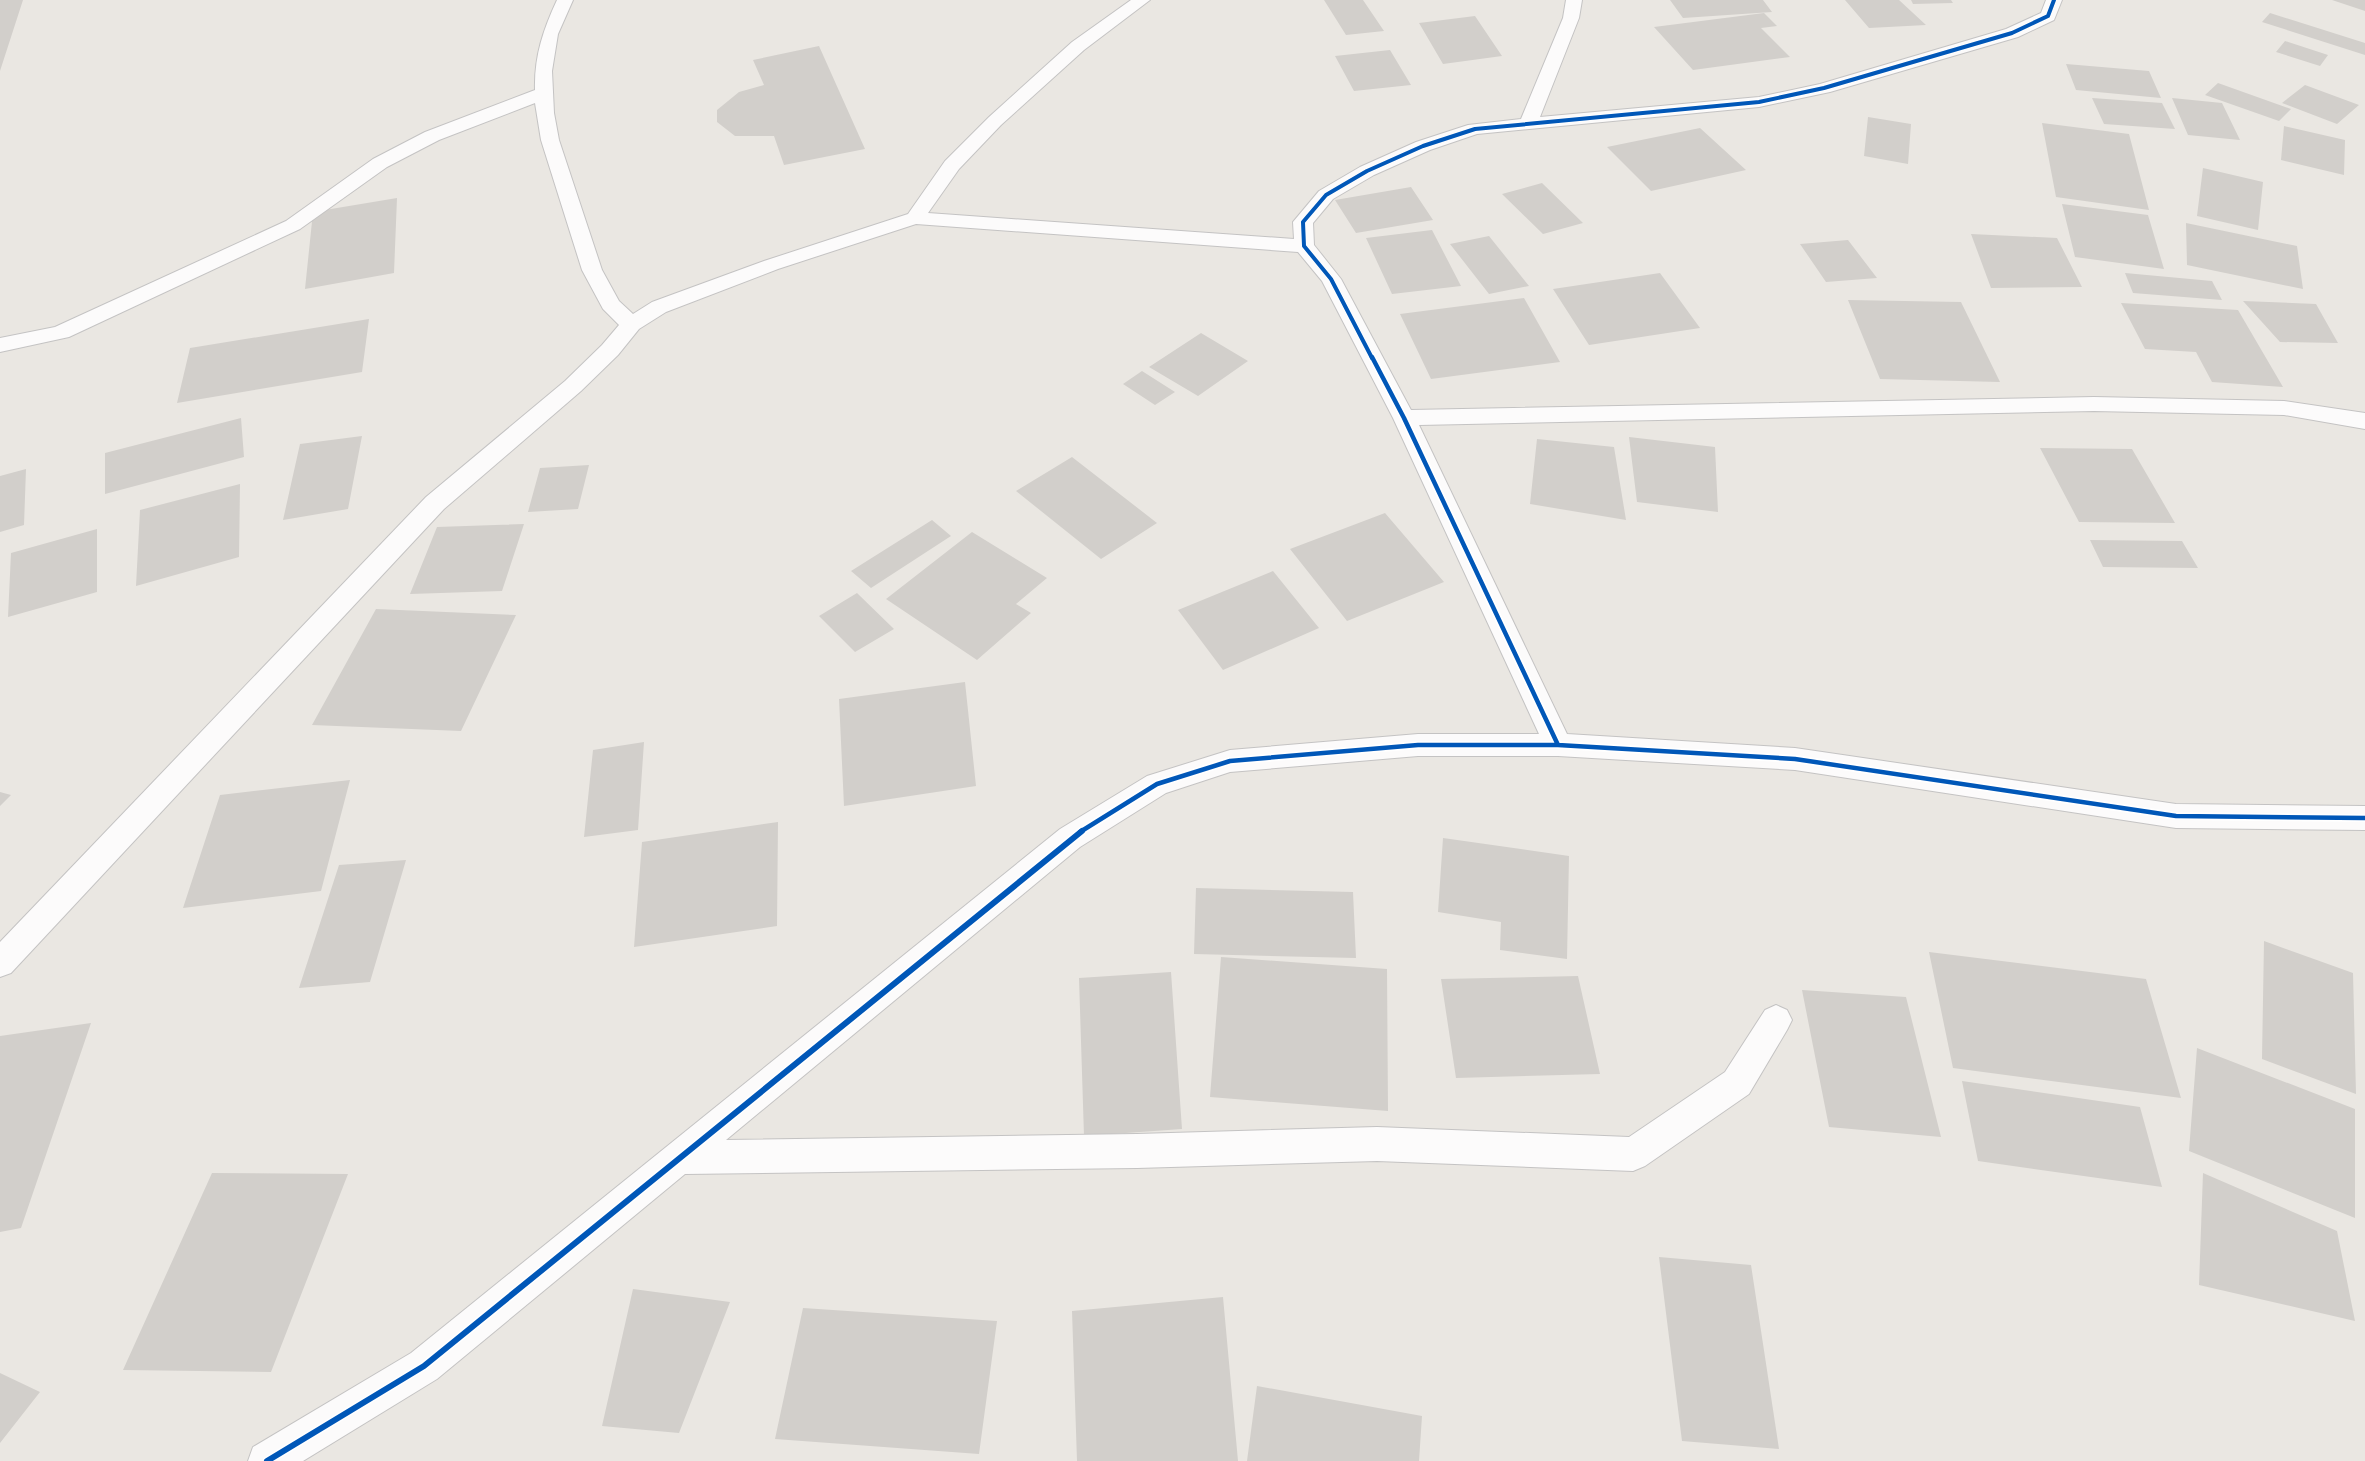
<svg xmlns="http://www.w3.org/2000/svg" width="2365" height="1461" viewBox="0 0 2365 1461" font-family="Commissioner,sans-serif">
<style>
.building{fill:#d2cfcb}
.lines{fill:none;stroke-linecap:round;stroke-linejoin:round}
.minor-casing{stroke:#c4c3c3;stroke-width:2}
.minor{fill:#fcfbfb;fill-rule:evenodd}
.cycleway-far2-casing{stroke:#fff;stroke-width:5.5}
.cycleway-far1-casing{stroke:#fff;stroke-width:8}
.cycleway-casing{stroke:#fff;stroke-width:9}
.cycleway-far2{stroke:#0057b8;stroke-width:4}
.cycleway-far1{stroke:#0057b8;stroke-width:4.5}
.cycleway{stroke:#0057b8;stroke-width:6}
</style>
<rect width="100%" height="100%" fill="#eae7e2"/>
<path class="building" d="M0,0H23L0,71Z
M1324,0H1363L1384,31L1346,35Z
M1670,0H1763L1772,12L1683,18Z
M1845,0H1899L1926,25L1869,28Z
M1911,0H1951L1953,3L1913,4Z
M2332,0H2365V11Z
M1764,13L1777,26L1761,28L1790,57L1693,70L1654,27Z
M2270,13L2365,43V55L2262,22Z
M1475,16L1502,56L1443,64L1419,23Z
M2285,41L2328,55L2320,66L2276,52Z
M819,46L865,149L784,165L774,136H735L717,122V110L739,92L764,85L753,60Z
M1390,50L1411,85L1354,91L1335,56Z
M2066,64L2149,71L2161,98L2076,90Z
M2218,83L2291,109L2279,121L2205,95Z
M2305,85L2359,105L2337,124L2282,103Z
M2092,98L2162,103L2175,129L2104,124Z
M2172,98L2222,103L2240,140L2188,135Z
M1868,117L1911,124L1908,164L1864,156Z
M2042,123L2129,134L2149,210L2056,197Z
M2284,126L2345,140L2344,175L2281,160Z
M1700,128L1746,170L1651,191L1607,147Z
M2203,168L2263,182L2258,230L2197,216Z
M1542,183L1583,223L1543,234L1502,194Z
M1411,187L1433,220L1356,233L1335,200Z
M397,198L394,273L305,289L313,212Z
M2062,204L2148,215L2164,269L2075,257Z
M2186,223L2297,246L2303,289L2187,265Z
M1432,230L1461,286L1392,294L1366,238Z
M1971,234L2057,238L2082,287L1991,288Z
M1489,236L1529,286L1489,294L1450,244Z
M1848,240L1877,278L1826,282L1800,244Z
M1660,273L1700,328L1589,345L1553,289Z
M2125,273L2212,281L2222,300L2133,293Z
M1524,298L1560,362L1431,379L1400,314Z
M1848,300L1961,302L2000,382L1880,379Z
M2243,301L2316,304L2338,343L2280,342Z
M2121,303L2238,310L2283,387L2212,382L2196,352L2145,349Z
M369,319L362,372L177,403L190,348Z
M1201,333L1248,361L1198,396L1149,367Z
M1142,371L1175,392L1155,405L1123,384Z
M241,418L244,457L105,494V453Z
M362,436L348,509L283,520L300,444Z
M1629,437L1715,447L1718,512L1637,502Z
M1537,439L1614,447L1626,520L1530,504Z
M2040,448L2132,449L2175,523L2079,522Z
M1072,457L1157,523L1101,559L1016,491Z
M589,465L578,509L528,512L540,468Z
M26,469L24,525L0,532V476Z
M240,484L239,557L136,586L140,510Z
M1385,513L1444,582L1347,621L1290,549Z
M932,520L951,536L871,588L851,571Z
M524,524L502,591L410,594L437,527Z
M97,529V592L8,617L11,553Z
M972,532L1047,578L1016,604L1031,613L977,660L886,599Z
M2090,540L2182,541L2198,568L2103,567Z
M1273,571L1319,628L1223,670L1178,610Z
M857,593L894,629L855,652L819,616Z
M376,609L516,615L461,731L312,725Z
M965,682L976,786L844,806L839,699Z
M644,742L638,830L584,837L593,750Z
M350,780L321,891L183,908L220,795Z
M0,792L11,795L0,806Z
M778,822L777,926L634,947L642,842Z
M1443,838L1569,856L1567,959L1500,950L1501,922L1438,912Z
M406,860L370,982L299,988L339,865Z
M1196,888L1353,892L1356,958L1194,954Z
M2264,941L2353,973L2356,1094L2262,1059Z
M1929,952L2146,979L2181,1098L1953,1068Z
M1221,957L1387,969L1388,1111L1210,1097Z
M1171,972L1182,1129L1084,1136L1079,978Z
M1578,976L1600,1074L1456,1078L1441,979Z
M1802,990L1906,997L1941,1137L1829,1127Z
M91,1023L21,1228L0,1232V1036Z
M2197,1048L2355,1109V1218L2189,1151Z
M1962,1081L2140,1107L2162,1187L1978,1161Z
M212,1173L348,1174L271,1372L123,1370Z
M2203,1173L2337,1231L2355,1321L2199,1285Z
M1659,1257L1751,1265L1779,1449L1682,1441Z
M633,1289L730,1302L679,1433L602,1426Z
M1223,1297L1238,1461H1077L1072,1311Z
M803,1308L997,1321L979,1454L775,1439Z
M0,1373L40,1392L0,1443Z
M1257,1386L1422,1416L1419,1461H1247Z"/>
<g class="lines">
<defs>
<path id="minor" d="M557,0H573L558,34L552,71L554,113L559,140L602,270L619,301L633,314L652,302L764,261L908,214L945,161L989,117L1072,42L1131,0H1150L1084,50L1001,125L959,169L928,213L1294,239L1293,222L1319,191L1360,167L1416,142L1468,125L1521,119L1563,18L1566,0H1582L1579,18L1540,117L1759,97L1820,84L2006,29L2041,13L2046,0H2062L2054,20L2018,37L1830,92L1759,107L1477,134L1430,150L1374,175L1333,199L1313,223L1314,245L1341,279L1411,410L2094,397L2284,401L2365,413V429L2284,415L2094,411L1419,425L1567,734L1795,748L2176,804L2365,806V830L2176,828L1795,770L1558,756H1418L1230,772L1166,793L1080,847L726,1140L1137,1134L1377,1127L1629,1137L1725,1072L1765,1010L1776,1005L1787,1010L1792,1020L1787,1030L1749,1094L1645,1166L1633,1171L1377,1161L1137,1168L685,1174L437,1379L303,1461H248L253,1447L411,1353L1060,829L1147,776L1230,750L1418,734H1539L1393,418L1322,281L1298,252L916,224L778,269L666,312L639,329L618,355L581,391L444,509L11,973L0,977V942L426,497L565,381L602,345L619,325L603,309L582,270L541,140L535,103L439,140L387,167L300,229L69,337L0,352V338L55,327L286,221L373,159L425,132L535,90C534,57 543,30 557,0Z"/>
</defs>
<use href="#minor" class="minor-casing"/>
<use href="#minor" class="minor"/>
<defs>
<path id="cycleway-far2" d="M1372,358L1331,279L1304,246L1303,222L1326,195L1367,171L1423,146L1475,129L1759,102L1824,88L2012,33L2048,16L2054,0"/>
<path id="cycleway-far1" d="M1372,357L1404,418L1558,745
M1080,832L1157,784L1230,761L1418,745H1558L1795,759L2176,816L2365,818"/>
<path id="cycleway" d="M267,1461L424,1366L1082,831"/>
</defs>
<use href="#cycleway-far2" class="cycleway-far2-casing"/>
<use href="#cycleway-far1" class="cycleway-far1-casing"/>
<use href="#cycleway" class="cycleway-casing"/>
<use href="#cycleway-far2" class="cycleway-far2"/>
<use href="#cycleway-far1" class="cycleway-far1"/>
<use href="#cycleway" class="cycleway"/>
</g>
</svg>
